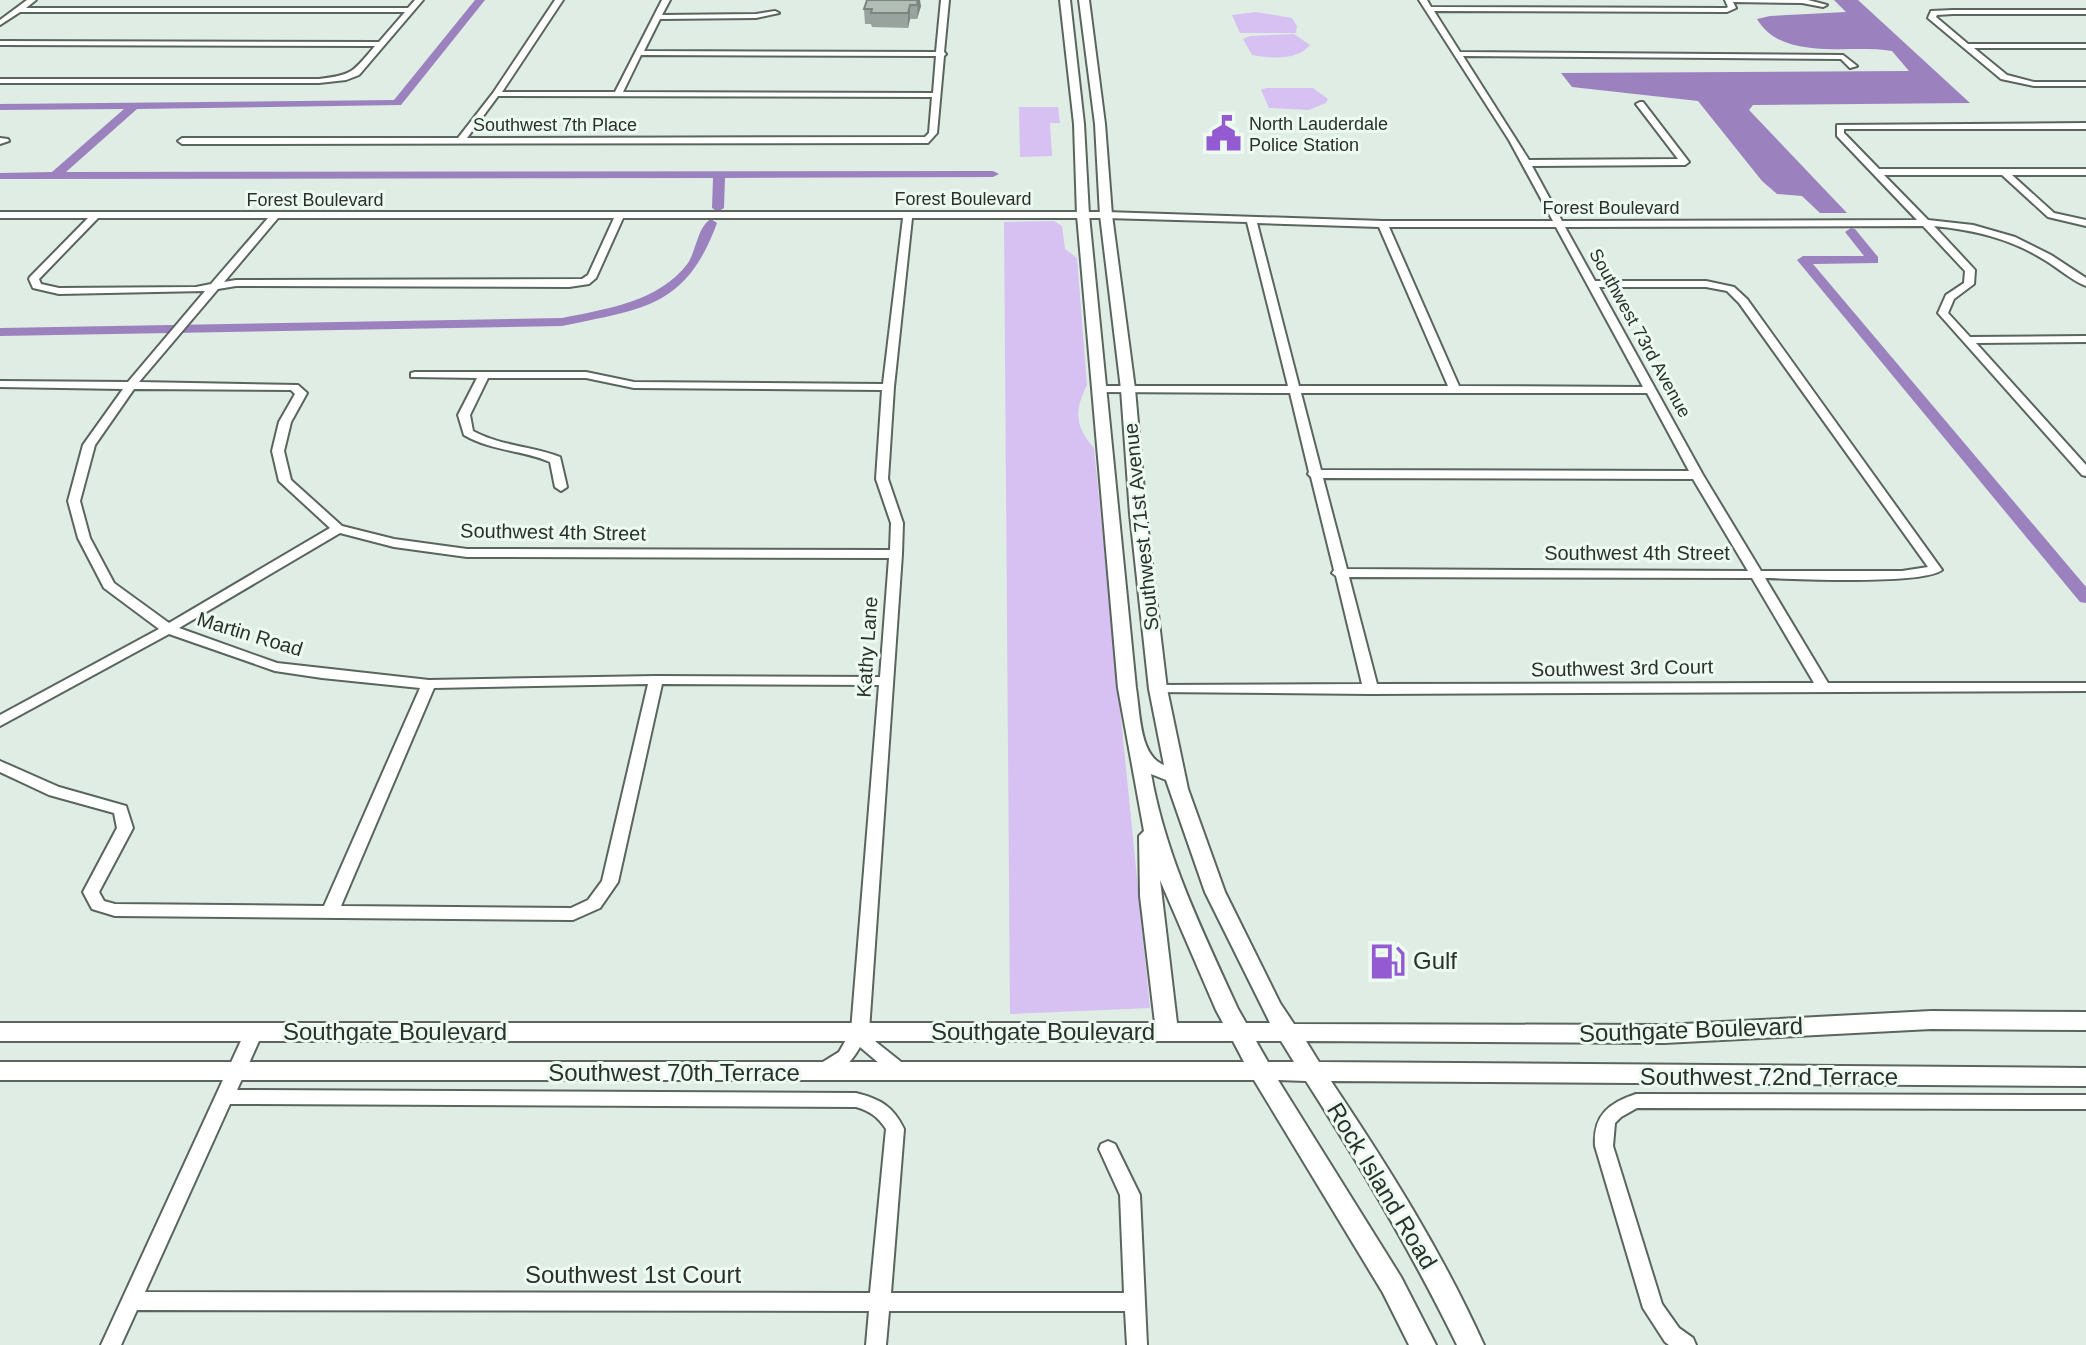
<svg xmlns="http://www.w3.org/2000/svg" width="2086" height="1345" viewBox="0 0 2086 1345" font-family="Helvetica,sans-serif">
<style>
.green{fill:#d6c1f2}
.water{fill:#9c81bf}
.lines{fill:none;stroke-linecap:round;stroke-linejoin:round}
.canal{fill:#9c81bf;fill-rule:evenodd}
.street-casing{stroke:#59655d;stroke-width:4}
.secondary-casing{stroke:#59655d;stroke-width:4}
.street{fill:#fff;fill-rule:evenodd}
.secondary{fill:#fff;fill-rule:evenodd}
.wall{fill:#98a39d}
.shaded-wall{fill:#7c857f}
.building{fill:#b1beb6;stroke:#7c857f;stroke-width:2}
.labels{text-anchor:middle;stroke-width:6;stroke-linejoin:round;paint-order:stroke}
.far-poi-label{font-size:18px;fill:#2b302c;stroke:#ecfaf1;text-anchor:start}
.far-street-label{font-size:18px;fill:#2b302c;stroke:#ecfaf1}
.street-label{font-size:20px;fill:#2b302c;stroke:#ecfaf1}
.near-poi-label{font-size:24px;fill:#2b302c;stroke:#ecfaf1;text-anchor:start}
.near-street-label{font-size:24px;fill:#2b302c;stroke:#ecfaf1}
</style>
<rect width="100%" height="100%" fill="#dfede4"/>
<path class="green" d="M1256,12L1292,18L1297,26L1296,33H1240L1232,15Z
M1294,34L1310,45C1297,61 1271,58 1252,55L1243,39L1250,36Z
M1266,88H1313L1328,99L1326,103L1309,110L1269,108L1261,90Z
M1019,107H1058L1060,123H1050L1052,156L1020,157Z
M1054,221L1062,226L1065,249L1077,258L1087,385C1074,411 1075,427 1094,448L1150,1008L1010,1014L1004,222Z"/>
<path class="water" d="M1834,0H1858L1970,103L1753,105L1749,110L1847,213H1820L1802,196L1777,194L1762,181L1698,101L1572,87L1561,73L1909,71L1892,51C1850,44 1782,62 1757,19L1770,16L1846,12Z"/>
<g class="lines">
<path class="canal" d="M475,0H485L401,105L137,109L66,172L993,171L999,174L993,177L725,178L724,208L718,212L712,208L713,178L0,179V173L52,172L124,109L0,110V104L394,100Z
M711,219L717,223C686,308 642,309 562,326L0,336V328L562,318C606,309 659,302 688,263C696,251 698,226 711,219Z
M1851,228L1855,229L1878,257V263L1813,264L2086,587V603L2080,602L1797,260L1803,256H1864L1845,232Z"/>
<defs>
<path id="street" d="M27,0H36L26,8H408L415,0H423L359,75L346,80L319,83H0V79H319C353,75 353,72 375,46L0,45V41L379,42L405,12H20L0,25V20Z
M555,0H563L502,92H615L662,0H670L662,15L756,14L775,11L779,13L756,18L660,19L644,51L936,52L941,0H949L944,52L946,54L944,56L937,133L928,143L182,144L178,141L182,138H458L493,93ZM641,55L936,56L933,93L623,92ZM498,96L932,97L929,133L925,137L467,138Z
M1419,0H1427L1431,7L1726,8L1728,7L1725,0H1808L1827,5L1823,7L1802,3L1733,2L1736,8L1727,12L1434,11L1460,52L1843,55L1857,66L1850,68L1841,59L1463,56L1529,160L1678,159L1636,104L1640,102H1643L1689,162L1685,165L1532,166L1562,221L1917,220L1837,136V125L2086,123V129H1844V133L1879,169H2086V175H2012L2054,213L2086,220V226L2048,217L2002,175H1884L1928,220L1973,225L2015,237L2051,255L2086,278V286C2071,280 2057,267 2043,259C2009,238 1973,230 1934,226L1975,270L1974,284L1954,299L1948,313L1970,337L2086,336V342L1976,343L2086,465V476L2082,475L1938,313L1946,295L1964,283L1965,271L1923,226L1565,227L1595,281H1706L1734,287L1747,299L1942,570C1922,585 1798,579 1765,578L1828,683H2086V691L1371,694L1153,692L1151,689L1153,686L1158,685L1362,684L1336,576L1332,573L1334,570L1311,477L1308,474L1309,472L1290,393L1101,392L1095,389L1101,386H1288L1247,222L1106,218H912L894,387L888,479L903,523L902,554L869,1031L876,1042L905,1065L908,1070L905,1075L899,1077L893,1075L860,1047C852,1061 836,1081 818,1075L815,1070L818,1065L839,1052L851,1031L879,685L662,684L618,882L600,908L573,920L115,916L92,909L83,892L117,828L114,813L49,795L0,772V761L59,787L126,806L133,828L99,892L104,901L115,904L324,906L420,688L322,678L275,671L169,634L0,726V715L159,629L104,588L78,538L68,501L83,445L123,389L0,387V381L128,382L205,291L59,294L33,288L29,279L30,277L88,218H0V212H1106L1383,221H1553L1509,140ZM98,218H268L211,284L196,287L59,288L41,284L39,279ZM278,218H614L588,275L582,279L236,280L224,282ZM623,218H903L883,384L634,382L586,372H415L411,373V377L477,378L458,415L464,435C491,451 522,450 550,462L555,487L561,491L567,487L560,457C532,446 500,446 473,431L470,415L488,378H586L634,388L882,390L876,479L891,523L890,550L467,549L394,539L342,526L291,480L284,451L291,422L307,393L298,385L139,382L218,289L236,286L569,287L589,284L596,278ZM1257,223L1379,227L1448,386H1299ZM1389,227H1556L1643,387L1459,386ZM1599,287H1706L1727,291L1739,303L1928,567L1902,571H1761L1703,475ZM134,389L291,390L295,394L279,422L272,451L279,481L330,528L169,623L114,583L90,538L80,501L95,445ZM1301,393H1647L1689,471L1321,470ZM1323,478L1693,479L1748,571L1347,569ZM340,533L394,547L467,557L889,558L880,677L656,676L429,680L277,663L179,628ZM1349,577L1752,578L1814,683L1377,684ZM648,684L602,881L588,900L571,908L341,906L434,688Z
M1953,10H2086V14H1953L1937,15L1936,17L1968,44H2086V48H1974L2007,75L2034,82H2086V86H2034L2001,79L1928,18L1931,11Z
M0,138L8,139L9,141L0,144Z
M254,1025L260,1027L263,1032L237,1090L856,1093C880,1099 893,1106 904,1129L891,1293H1124L1120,1195L1099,1149L1101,1144L1108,1141L1115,1144L1140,1195L1147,1345H1127L1125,1311H889L886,1345H866L869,1311L137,1310L121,1345H101L245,1032L248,1027ZM230,1104L856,1107C870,1111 878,1117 886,1129L870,1293L145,1292Z
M1636,1094L2086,1095V1109L1637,1108L1621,1117L1615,1123L1613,1146L1662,1304L1679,1328L1693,1338L1696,1345H1669L1665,1342L1643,1308L1595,1146C1593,1115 1609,1103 1636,1094Z"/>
<path id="secondary" d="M1060,0H1070L1084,124L1089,215L1136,688C1140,711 1139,756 1164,765L1149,689L1130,514L1121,389L1100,215L1095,124L1079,0H1089L1105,124L1112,215L1135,389L1146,514L1167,689L1188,789L1225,892L1280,1003L1294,1024L1664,1025L1931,1011L2086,1012V1030L1931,1029L1664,1043L1306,1041L1319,1062L2086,1068V1086L1331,1081C1388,1166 1442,1252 1484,1345H1457C1412,1253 1361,1167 1306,1081L1278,1080L1401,1277L1436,1345H1409L1383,1293L1254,1080H0V1062H1244L1233,1041H0V1023H1155L1140,896L1139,836L1144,831L1118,688L1077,215L1074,124ZM1151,774L1166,780L1205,892L1270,1023H1246L1238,1009C1203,932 1166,858 1151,774ZM1160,880L1216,1010L1223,1023H1177ZM1256,1041H1281L1294,1062H1268Z"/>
</defs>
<use href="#street" class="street-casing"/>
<use href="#secondary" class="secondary-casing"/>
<use href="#street" class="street"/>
<use href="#secondary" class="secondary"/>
</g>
<path class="wall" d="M867,0L921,6L917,19H910L908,28L872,27L871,24H865L864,9Z"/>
<path class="shaded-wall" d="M918,0H920L921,6L917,19Z
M910,5V19L908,28V13Z"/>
<path class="building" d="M867,0H918L917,5H910L908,13H871L872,9H864Z"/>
<defs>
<symbol id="civic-bare" viewBox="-9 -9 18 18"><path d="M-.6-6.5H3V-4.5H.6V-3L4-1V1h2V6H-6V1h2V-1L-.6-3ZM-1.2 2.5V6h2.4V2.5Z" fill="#945ad2" stroke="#ecfaf1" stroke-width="2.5" paint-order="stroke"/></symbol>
<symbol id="fuel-bare" viewBox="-9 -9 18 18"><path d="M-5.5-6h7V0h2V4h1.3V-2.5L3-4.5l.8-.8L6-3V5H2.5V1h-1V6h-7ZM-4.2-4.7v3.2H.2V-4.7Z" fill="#945ad2" stroke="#ecfaf1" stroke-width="2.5" paint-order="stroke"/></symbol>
</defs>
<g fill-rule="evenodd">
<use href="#civic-bare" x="1198" y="108" width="51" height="51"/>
<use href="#fuel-bare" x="1362" y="936" width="51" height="51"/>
</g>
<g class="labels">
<g class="far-poi-label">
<text x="1249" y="130">North Lauderdale<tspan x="1249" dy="21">Police Station</tspan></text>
</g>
<g class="far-street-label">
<text x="555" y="131">Southwest 7th Place</text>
<text x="963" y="205">Forest Boulevard</text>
<text x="315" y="206">Forest Boulevard</text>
<text x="1611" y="214">Forest Boulevard</text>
<text transform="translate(1640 333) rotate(61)" y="6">Southwest 73rd Avenue</text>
</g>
<g class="street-label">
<text transform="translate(1141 527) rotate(-96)" y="7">Southwest 71st Avenue</text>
<text transform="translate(553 532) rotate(1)" y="7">Southwest 4th Street</text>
<text x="1637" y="560">Southwest 4th Street</text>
<text transform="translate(250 634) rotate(17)" y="7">Martin Road</text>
<text transform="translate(867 647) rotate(-86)" y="7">Kathy Lane</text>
<text transform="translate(1622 668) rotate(-1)" y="7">Southwest 3rd Court</text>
</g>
<g class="near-poi-label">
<text x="1413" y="969">Gulf</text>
</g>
<g class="near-street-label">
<text transform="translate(1691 1030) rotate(-2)" y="8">Southgate Boulevard</text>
<text x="395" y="1040">Southgate Boulevard</text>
<text x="1043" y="1040">Southgate Boulevard</text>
<text x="674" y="1081">Southwest 70th Terrace</text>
<text x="1769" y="1085">Southwest 72nd Terrace</text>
<text transform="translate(1382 1186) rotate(59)" y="8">Rock Island Road</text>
<text x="633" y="1283">Southwest 1st Court</text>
</g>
</g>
</svg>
